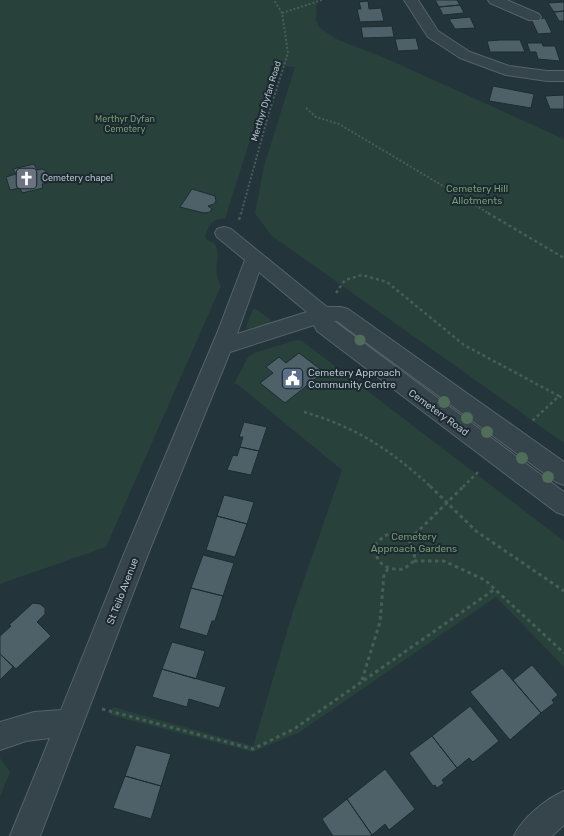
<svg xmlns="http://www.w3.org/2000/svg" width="564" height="836" viewBox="0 0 564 836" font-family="Rubik,sans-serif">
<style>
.green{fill:#29413b}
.building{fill:#4e6169;stroke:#1e2c32}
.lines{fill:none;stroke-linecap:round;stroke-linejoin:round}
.minor-casing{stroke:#556369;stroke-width:2}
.path-far2{stroke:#475d59;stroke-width:2;stroke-dasharray:2 2;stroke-linecap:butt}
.path-far1{stroke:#475d59;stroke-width:2.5;stroke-dasharray:3 3;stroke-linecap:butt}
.path{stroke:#475d59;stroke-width:3;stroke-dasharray:3.5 3.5;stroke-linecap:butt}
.minor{fill:#36454b;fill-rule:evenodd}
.tree{fill:#4f6d58}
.labels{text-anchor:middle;stroke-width:4;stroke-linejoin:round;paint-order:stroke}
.far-street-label{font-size:9px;fill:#b2c0c7;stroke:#1c2930}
.far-park-label{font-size:9px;fill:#739c70;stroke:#1c2930}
.far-poi-label{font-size:9px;fill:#b2c0c7;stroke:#1c2930;text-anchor:start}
.park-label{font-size:10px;fill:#739c70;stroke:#1c2930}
.poi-label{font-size:10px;fill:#b2c0c7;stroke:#1c2930;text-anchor:start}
.street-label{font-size:10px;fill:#b2c0c7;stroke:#1c2930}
</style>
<rect width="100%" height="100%" fill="#23343a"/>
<path class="green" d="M0,0H317L316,20L319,27L336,39L385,58L564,139V443L272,236L255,214L264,166L295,67L271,65L269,80L225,219C213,217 208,226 205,237L207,240L214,243C224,257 210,267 221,286L106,547L0,584Z
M253,309H256L271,320L270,323L248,329L246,327Z
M296,340L302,341L564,541V667L496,597L300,732L253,752L110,715L113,707L253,746L293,611L342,470L237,384H234L248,357L254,353Z
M0,758L10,772L0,797Z"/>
<path class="building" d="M435,0H457L460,5L439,7Z
M368,1L369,9L381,8L384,21L360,22L357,9H361L359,2Z
M564,2V11L554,12L548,3Z
M460,5L464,13L443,15L439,7Z
M564,11V21H559L554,12Z
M470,17L475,28L455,29L449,19Z
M545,18L552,33L538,34L531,19Z
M392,26L394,37L363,38L361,27Z
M416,38L419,50L398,51L395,39Z
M500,40H520L525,52H490L487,41Z
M527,43H542L543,46H555L560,61L538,59L536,52H530Z
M493,86L534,94L531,108L489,101Z
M564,95V109H550L545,96Z
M34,164L37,170L42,169L46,171L48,183L42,184L43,188L22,193L20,188L10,190L6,177L16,174L13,169Z
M192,189L215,196L216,201L214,204L208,206L212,209L210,212L204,213L180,207Z
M299,353L324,372L285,403L260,383L273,373L266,367L279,357L286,363Z
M244,422L267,427L259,451L240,447L243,437H239Z
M240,447L259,451L251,475L227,470L233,455L237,456Z
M224,495L254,502L247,524L217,516Z
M217,516L247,524L235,557L206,550Z
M203,555L234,563L223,596L191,588Z
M191,588L223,596L215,621H212L207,636L179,628Z
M33,603L40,604L45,608V614L37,622L51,636L16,669L0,654V636L11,626L9,625Z
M172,642L205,651L196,679L162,669Z
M0,654L13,667L0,680Z
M532,665L558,695L552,700L554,703L541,713L513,680Z
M502,668L541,713L510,740L470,692Z
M162,669L226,687L219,708L189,699L187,707L152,697Z
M470,706L499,741L473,762L469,758L457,768L432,736Z
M432,736L457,768L442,780L444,783L437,788L435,785L433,786L409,753Z
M136,745L171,754L161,786L125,776Z
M385,769L415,809L389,830L385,824L372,835L347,799Z
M125,776L161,786L151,819L113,808Z
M347,799L372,835L370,836H333L322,819Z"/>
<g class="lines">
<defs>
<path id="minor" d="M404,0H418L438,31L470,52L509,66L547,71H564V81H547L506,75L460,58L428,37Z
M488,0H507L539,14L541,17L539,20H529L490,3Z
M224,227L231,229L327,307H341L348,309L564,462V485L556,482L337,321H334L564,492V515L556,512L317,331L314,325L230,352L148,554L40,836H10L50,738L26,741L0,750V722L34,712L61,710L124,554L218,331L245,260L217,237L215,233L217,229ZM259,272L307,312L237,334L238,331Z
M564,791V825L552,836H514C522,818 546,799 564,791Z"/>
</defs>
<use href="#minor" class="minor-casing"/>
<path class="path-far2" d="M282,13L322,0
M306,108L316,117L339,124L490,214
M241,214L268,116L288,53L282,13L274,0"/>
<path class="path-far1" d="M488,213L564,258
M239,220L241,213
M336,293L345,280L362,275L387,282L464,345L559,396L531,422
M559,396L564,399
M304,412C356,427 391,450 431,487
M463,487L479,471"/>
<path class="path" d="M430,486L476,531L564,591
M390,534C406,535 417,544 414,561L404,569C387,571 373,563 376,544L384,536Z
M410,539L464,486
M414,561H444L485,580L564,653
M362,680L380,622L384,574L388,569
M102,709L253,749L294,729L495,589"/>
<use href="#minor" class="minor"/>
</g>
<g class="tree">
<circle cx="360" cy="340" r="5.5"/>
<circle cx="444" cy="402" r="6"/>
<circle cx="467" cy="418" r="6"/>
<circle cx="487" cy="432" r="6"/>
<circle cx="522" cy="458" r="6"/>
<circle cx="548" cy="477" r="6"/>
</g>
<defs>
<symbol id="church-square" viewBox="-11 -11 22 22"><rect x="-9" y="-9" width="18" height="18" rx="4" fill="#6b7280" stroke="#1c2930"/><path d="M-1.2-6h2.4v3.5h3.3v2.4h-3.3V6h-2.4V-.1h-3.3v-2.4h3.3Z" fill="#fff"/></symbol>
<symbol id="civic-square" viewBox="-11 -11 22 22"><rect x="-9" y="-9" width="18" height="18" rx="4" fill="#5c6f8a" stroke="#1c2930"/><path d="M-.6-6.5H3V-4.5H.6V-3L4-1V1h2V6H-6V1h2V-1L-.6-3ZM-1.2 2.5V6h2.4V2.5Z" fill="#fff"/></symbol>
</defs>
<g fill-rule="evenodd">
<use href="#church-square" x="14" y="166" width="25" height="25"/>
<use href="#civic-square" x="280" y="366" width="25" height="25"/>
</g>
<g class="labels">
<g class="far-street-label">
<text transform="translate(266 101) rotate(-73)" y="3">Merthyr Dyfan Road</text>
</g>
<g class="far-park-label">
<text x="125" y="122">Merthyr Dyfan<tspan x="125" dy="10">Cemetery</tspan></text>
</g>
<g class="far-poi-label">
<text x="42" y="181">Cemetery chapel</text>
</g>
<g class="park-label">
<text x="477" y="192">Cemetery Hill<tspan x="477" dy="12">Allotments</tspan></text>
<text x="414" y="540">Cemetery<tspan x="414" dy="12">Approach Gardens</tspan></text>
</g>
<g class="poi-label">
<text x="308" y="376">Cemetery Approach<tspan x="308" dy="12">Community Centre</tspan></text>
</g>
<g class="street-label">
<text transform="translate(439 412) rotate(36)" y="4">Cemetery Road</text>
<text transform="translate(122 591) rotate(-69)" y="4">St Teilo Avenue</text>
</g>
</g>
</svg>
